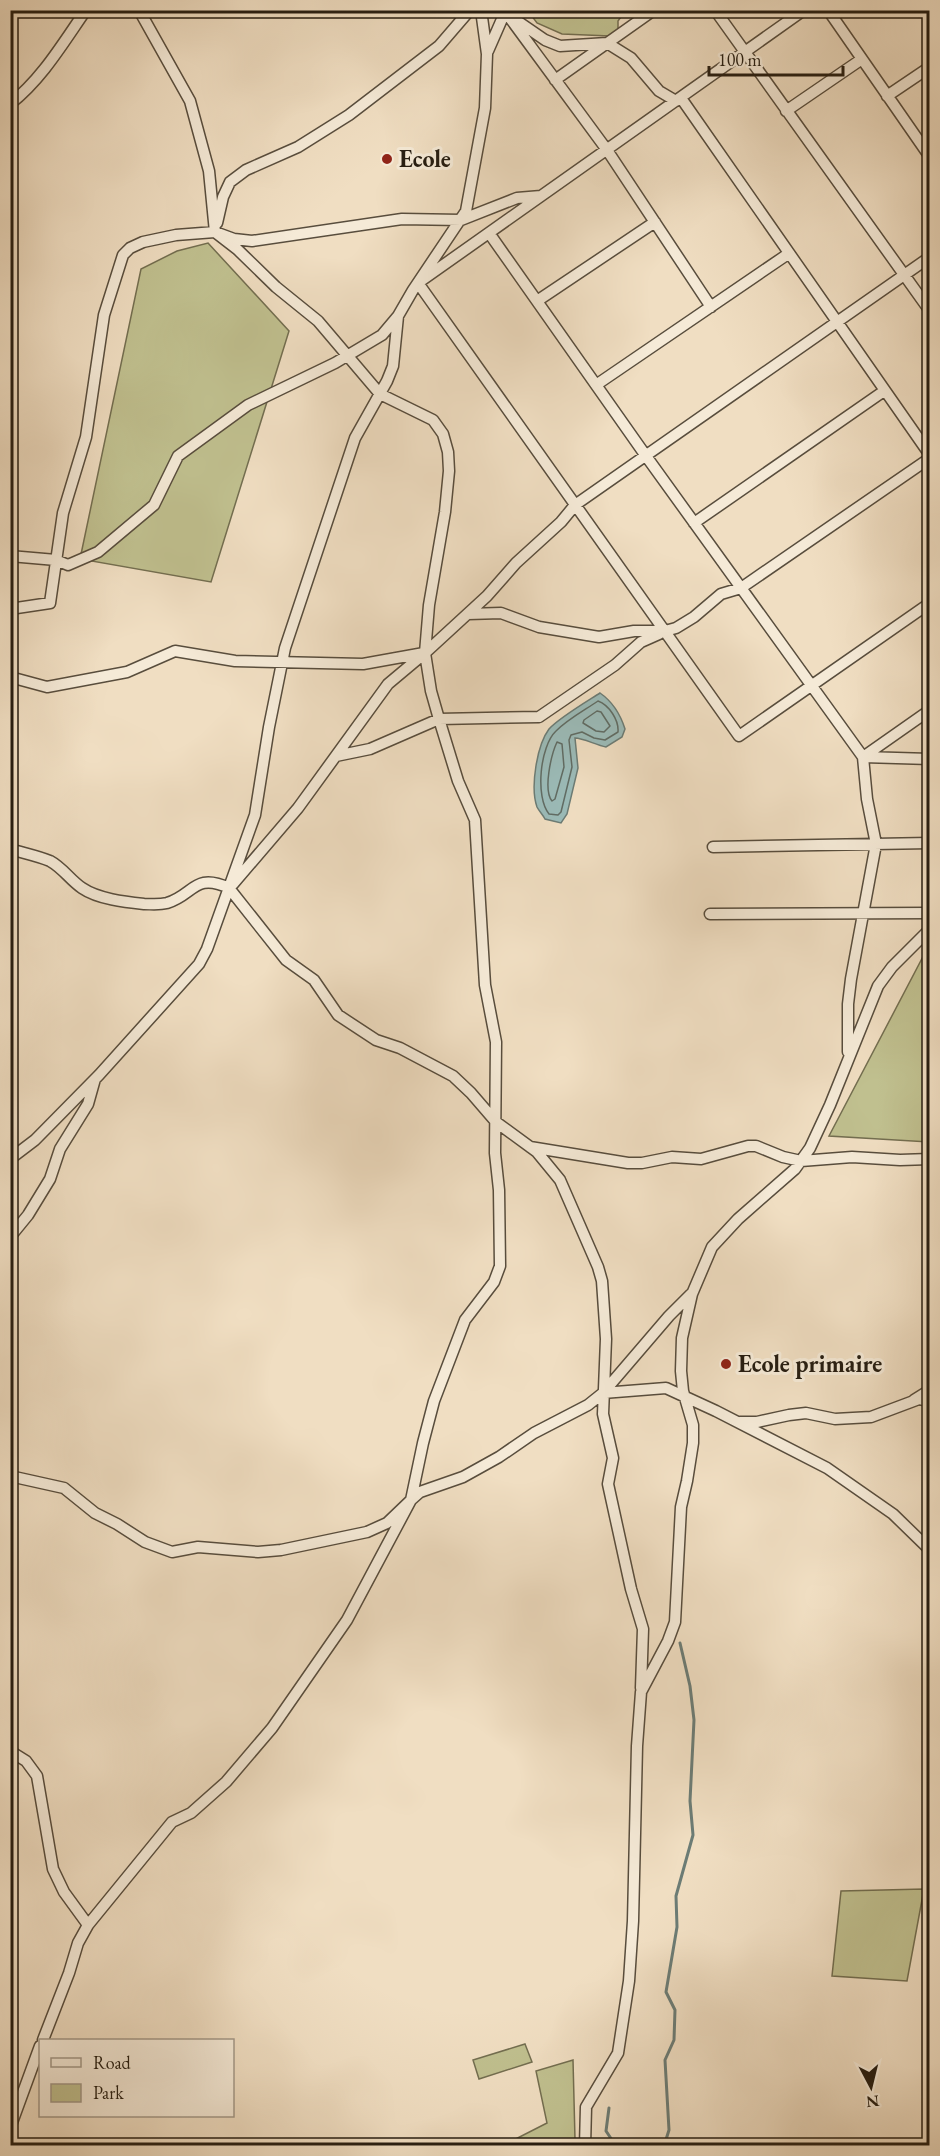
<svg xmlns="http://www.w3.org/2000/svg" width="940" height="2156" viewBox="0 0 940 2156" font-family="'EB Garamond',serif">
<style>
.green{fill:#c0c08f;stroke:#736e50;stroke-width:1.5}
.water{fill:#9bbbb8;stroke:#6c7c75;stroke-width:1.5}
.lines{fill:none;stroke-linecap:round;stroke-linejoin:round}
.shore{stroke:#606c64;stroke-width:1.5}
.stream{stroke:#6c7c75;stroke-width:3}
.street-casing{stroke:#584d3d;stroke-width:13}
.street{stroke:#f5ead7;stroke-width:10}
.poi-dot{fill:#8f2418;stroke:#f5ead7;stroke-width:2}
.labels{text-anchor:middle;stroke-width:6;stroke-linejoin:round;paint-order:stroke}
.poi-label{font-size:24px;font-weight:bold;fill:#261d11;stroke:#f5ead7;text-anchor:start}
</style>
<rect width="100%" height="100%" fill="#f0dec2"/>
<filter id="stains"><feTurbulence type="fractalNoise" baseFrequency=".00333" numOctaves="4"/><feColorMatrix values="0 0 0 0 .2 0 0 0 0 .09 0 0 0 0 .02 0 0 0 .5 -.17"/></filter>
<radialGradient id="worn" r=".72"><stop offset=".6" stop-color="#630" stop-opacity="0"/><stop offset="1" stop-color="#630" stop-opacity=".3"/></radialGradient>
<path class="green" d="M528,11H625L618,21V31L610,36L562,34L537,23Z
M208,243L289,331L211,582L80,559L141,269L177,251Z
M927,949H930L929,1142L829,1136Z
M924,1889L907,1981L832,1976L841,1891Z
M525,2044L532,2062L479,2079L473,2060Z
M573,2060L575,2139L587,2145L502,2146L547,2123L536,2071Z"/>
<path class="water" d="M600,693C613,702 620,713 625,729L622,737L606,747C596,745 583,738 575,738L578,768L567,814L561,823L545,819C543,815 539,811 537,807C530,787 537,745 549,729C559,718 586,702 600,693Z"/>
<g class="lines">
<path class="shore" d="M598,701C609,705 619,720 618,732L605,740L594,738L582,732L571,735L569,740L572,767L561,812L558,815L549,814C535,797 540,746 556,731C568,719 585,710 598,701Z
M597,711L601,712L610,726L604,732L596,731L583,723L584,720Z
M557,742L562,744L564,767L555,799L552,801C543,790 551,755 557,742Z"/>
<path class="stream" d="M609,2108L606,2131L616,2146
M664,2146L669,2130L665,2060L674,2040L675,2010L666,1992L677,1927L676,1896L693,1835L690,1801L694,1720L690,1686L680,1643"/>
<defs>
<path id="street" d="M504,10L607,150L711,307
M715,10L930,311
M804,10L418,283L739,736L930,603
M828,10L930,157
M10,17L17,10
M513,18L545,40L560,46L607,43L631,58L659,91L676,101
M488,51L506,10
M555,80L654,10
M887,96L930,67
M681,98L930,455
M10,104C42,79 63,43 86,10
M786,111L862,59
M217,223L223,197L230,182L246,170L298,147L349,115L439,46L470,10
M489,233L646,456L863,757L867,799L876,844L851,979L848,1004V1052
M537,301L655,222
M596,385L788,254
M694,523L884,391
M10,556L56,560L68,565L98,552L154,505L178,456L248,405L335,363L382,335L398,316
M10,609L50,603L63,513L86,437L104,315L123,255L130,248L143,242L176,235L215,232L234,239L252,241L402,219L461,220L517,198L541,196
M468,614L501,613L539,627L599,637L634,631H665L676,628L694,617L721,594L741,588L930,458
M10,677L47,687L127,672L175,651L235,661L363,664L424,653
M336,756L370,749L439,719L539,717L615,665L641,642L659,634
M863,757L930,710
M863,757L930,759
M713,847L930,843
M10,849C23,853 38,856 50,861C63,868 70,880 82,888C98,899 125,902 144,904C152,904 159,905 167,903C194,895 194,872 229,888L286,960L314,980L338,1015L376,1040L400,1048L453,1076L471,1093L496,1122L537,1152L560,1180L598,1267L602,1281L606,1339L603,1414L613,1458L608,1484L631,1589L643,1629L641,1688
M233,884L298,808L388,684L425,653L487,596L516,563L561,522L575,505L930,257
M710,914L930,913
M530,1147L628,1163H642L672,1157L701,1159L748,1146H756L783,1157L801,1161L852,1157L900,1160L930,1159
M10,1159L35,1140L99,1075L199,964L207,949L255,815L269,727L285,648L355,438L387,381L393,366L398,316L413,290L466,211L485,108L487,54L481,10
M10,1237L28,1215L50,1179L60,1149L88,1104L95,1079
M603,1393L666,1388L716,1411L827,1468L893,1514L930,1550
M914,1400L930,1390
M740,1422H757L789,1415L806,1413L835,1419L871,1417L919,1399L930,1401
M10,1476L64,1488L95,1513L117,1524L145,1542L172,1552L198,1547L258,1552L281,1550L367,1532L387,1523L411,1500L423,1443L434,1401L465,1320L494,1282L500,1266L499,1190L495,1153L496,1042L485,985L475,820L458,781L439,719L431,691L425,653L429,605L445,512L449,471L448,452L443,434L433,420L380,394L318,321L276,287L237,249L215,232L209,171L190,101L139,10
M10,1751L26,1761L37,1776L53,1869L64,1892L88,1925
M43,2040L69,1973L78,1943L88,1925L172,1822L191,1813L226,1782L272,1728L347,1620L411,1500L420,1492L463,1477L499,1457L534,1433L588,1405L603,1393L669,1316L691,1294
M10,2128L40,2046
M585,2146L586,2107L618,2053L629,1981L633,1921L637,1746L641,1692L668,1641L675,1622L681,1507L687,1481L693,1443V1425L683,1391L681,1371L682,1338L692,1294L712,1247L738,1219L795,1169L810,1148L830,1105L878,986L892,967L930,929"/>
</defs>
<use href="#street" class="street-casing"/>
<use href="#street" class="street"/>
</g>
<g class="poi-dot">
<circle cx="387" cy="159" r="6"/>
<circle cx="726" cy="1364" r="6"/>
</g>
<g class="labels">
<g class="poi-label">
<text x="399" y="167">Ecole</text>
<text x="738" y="1372">Ecole primaire</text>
</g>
</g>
<rect width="940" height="2156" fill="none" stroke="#f0dec2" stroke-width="36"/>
<rect x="12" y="12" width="916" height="2132" fill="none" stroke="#261d11" stroke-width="3"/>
<rect x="18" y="18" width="904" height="2120" fill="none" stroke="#261d11" stroke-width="1.5"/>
<rect x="39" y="2039" width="195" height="78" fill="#f5ead7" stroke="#a29888" stroke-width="1.5"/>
<rect x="51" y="2058" width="30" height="9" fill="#f5ead7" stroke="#a29888" stroke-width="1.5"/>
<text x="93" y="2069" font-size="18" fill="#261d11">Road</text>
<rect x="51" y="2084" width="30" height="18" fill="#c0c08f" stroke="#a29888" stroke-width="1.5"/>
<text x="93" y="2099" font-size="18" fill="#261d11">Park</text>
<g transform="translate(871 2087) rotate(173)" stroke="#f5ead7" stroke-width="4.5" paint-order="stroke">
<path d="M0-4.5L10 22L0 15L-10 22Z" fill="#261d11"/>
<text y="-9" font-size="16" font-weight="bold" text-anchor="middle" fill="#261d11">N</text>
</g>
<path d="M709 66v9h134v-9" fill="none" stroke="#261d11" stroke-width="3"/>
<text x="718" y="66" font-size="18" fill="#261d11" stroke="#f5ead7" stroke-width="4.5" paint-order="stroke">100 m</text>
<rect width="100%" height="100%" filter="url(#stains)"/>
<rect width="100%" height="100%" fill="url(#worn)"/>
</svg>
